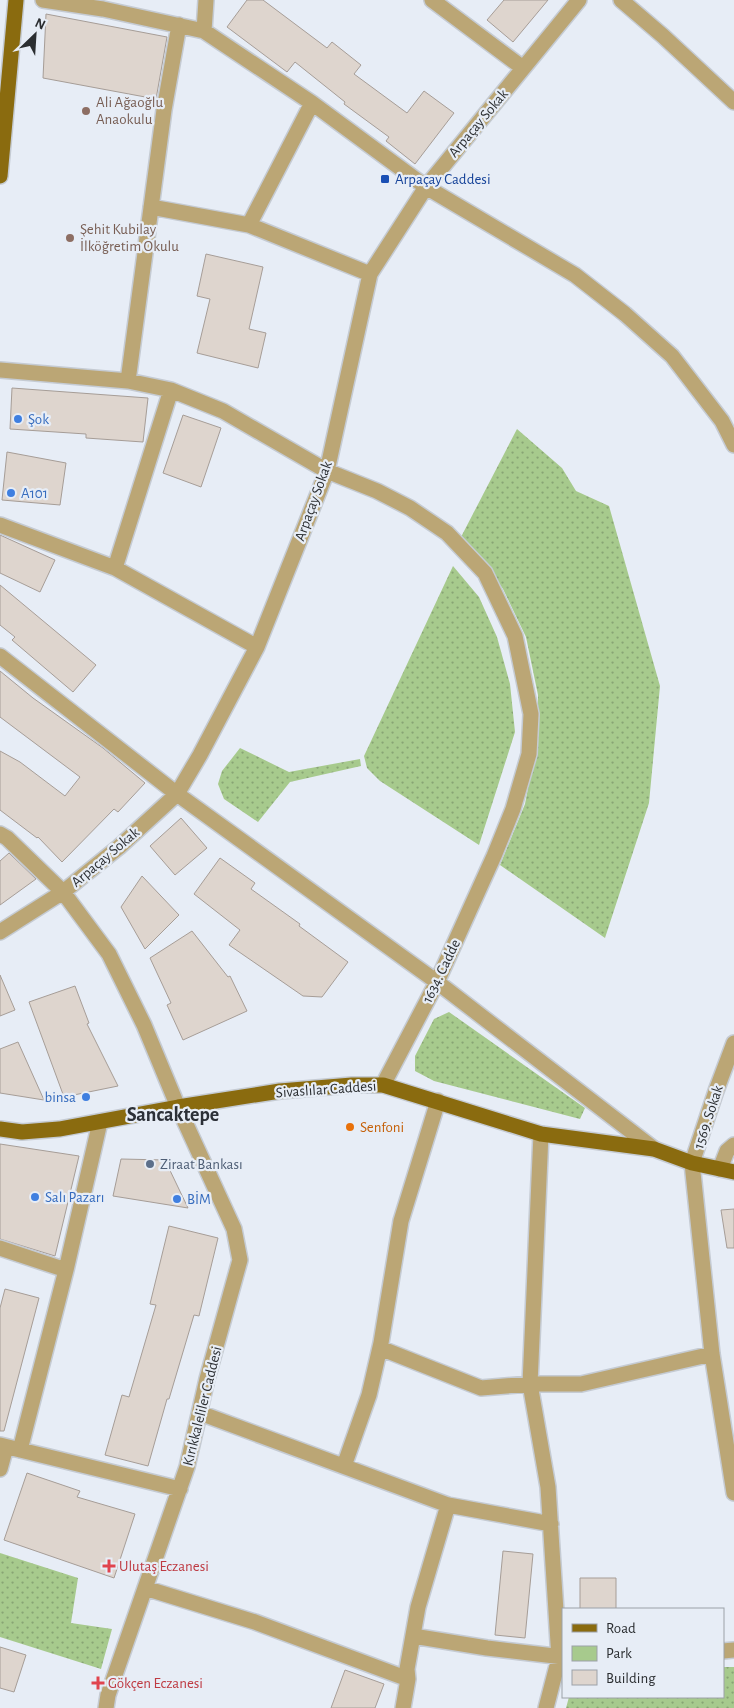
<svg xmlns="http://www.w3.org/2000/svg" width="734" height="1708" viewBox="0 0 734 1708" font-family="'Alegreya Sans',sans-serif">
<style>
.green{fill:url(#green-dots)}
.building{fill:#ded5ce;stroke:#a69d97}
.lines{fill:none;stroke-linecap:round;stroke-linejoin:round}
.minor-casing{stroke:#c5cbd3;stroke-width:18}
.major-casing{stroke:#c5cbd3;stroke-width:18}
.minor{stroke:#bba675;stroke-width:15}
.major{stroke:#8a6b0f;stroke-width:15}
.education-dot{fill:#8d6e63;stroke:#e7edf6;stroke-width:2}
.transit-dot{fill:#1a4fb4;stroke:#e7edf6;stroke-width:2}
.shop-dot{fill:#3f7fe0;stroke:#e7edf6;stroke-width:2}
.food-dot{fill:#e8710a;stroke:#e7edf6;stroke-width:2}
.service-dot{fill:#5c6f8a;stroke:#e7edf6;stroke-width:2}
.health-dot{fill:#e0444e;stroke:#e7edf6;stroke-width:2}
.labels{text-anchor:middle;stroke-width:4.5;stroke-linejoin:round;paint-order:stroke}
.education-label{font-size:15px;fill:#785e54;stroke:#e7edf6;text-anchor:start}
.street-label{font-size:15px;fill:#2b2e31;stroke:#e7edf6}
.transit-label{font-size:15px;fill:#164399;stroke:#e7edf6;text-anchor:start}
.shop-label{font-size:15px;fill:#366cbe;stroke:#e7edf6;text-anchor:start}
.food-label{font-size:15px;fill:#c56008;stroke:#e7edf6;text-anchor:start}
.service-label{font-size:15px;fill:#4e5e75;stroke:#e7edf6;text-anchor:start}
.health-label{font-size:15px;fill:#be3a42;stroke:#e7edf6;text-anchor:start}
.district-label{font-size:20px;font-weight:bold;fill:#2c3037;stroke:#e7edf6}
</style>
<defs>
<pattern id="green-dots" width="8" height="8" patternUnits="userSpaceOnUse" patternTransform="scale(1.25)"><rect width="8" height="8" fill="#a7ca8d"/><path d="M2 2h.1M6 6h.1" fill="none" stroke="#88a474" stroke-width="1.8" stroke-linecap="round"/></pattern>
</defs>
<rect width="100%" height="100%" fill="#e7edf6"/>
<path class="green" d="M517,429L562,468L576,491L609,506L660,686L649,803L605,938L500,865L525,804L537,740L538,695L526,637L503,589L480,557L461,537Z
M453,566L479,597L497,637L510,684L515,732L479,845L380,781L367,768L364,756Z
M240,748L289,772L360,759L361,766L290,782L258,822L224,799L218,784L222,771Z
M449,1012L585,1108L580,1119L434,1081L415,1071V1056L434,1019Z
M0,1553L78,1578L71,1623L112,1629L101,1669L0,1637Z
M723,1667H734V1708H566L569,1697H723Z"/>
<path class="building" d="M247,0H263L327,48L332,42L361,65L354,74L407,113L424,91L454,113L415,164L386,141L389,137L344,104L345,102L295,62L287,72L227,27Z
M504,0H548L513,42L487,20Z
M46,14L167,37L156,99L43,78Z
M206,254L263,267L249,329L266,333L258,368L197,353L210,299L197,296Z
M12,388L148,398L143,442L86,438V434L10,429Z
M183,415L221,428L201,487L163,473Z
M7,452L66,463L60,505L2,500Z
M0,535L55,560L40,592L0,573Z
M0,585L96,665L73,692L12,640L15,637L0,625Z
M0,671L33,698L103,748L145,783L118,812L114,809L62,862L38,837L37,838L0,810V751L20,762L65,796L80,777L0,717Z
M181,818L207,848L175,875L150,846Z
M9,853L36,879L0,905V861Z
M220,858L255,883L251,889L300,924L299,926L348,962L322,997L303,996L229,945L240,930L194,894Z
M142,876L179,915L145,949L121,907Z
M192,931L228,977L230,976L247,1011L183,1040L167,1005L171,1003L150,958Z
M0,975L15,1010L0,1016Z
M75,986L89,1023L87,1024L118,1086L64,1097L29,1002Z
M18,1042L44,1100L0,1093V1049Z
M0,1144L79,1156L55,1256L0,1239Z
M121,1159L165,1160L188,1208L113,1196Z
M734,1209V1248H727L721,1210Z
M169,1226L218,1238L199,1316L194,1315L169,1399H167L148,1466L105,1455L122,1395L129,1397L156,1305L150,1304Z
M5,1289L39,1298L4,1431H0V1308Z
M27,1473L80,1491L77,1497L135,1514L114,1578L4,1540Z
M503,1551L533,1554L525,1638L495,1635Z
M580,1578H616V1609H580Z
M0,1647L26,1655L14,1692L0,1688Z
M345,1670L384,1684L375,1708H331Z"/>
<g class="lines">
<defs>
<path id="minor" d="M43,0L103,9L204,31L312,103L426,187L575,275L625,314L672,356L722,421L734,445
M432,0L523,68
M621,0L663,36L734,102
M204,31L206,0
M151,207L249,225L370,274
M249,225L312,103
M0,370L128,381L171,390L223,411L327,471L377,491L410,508L447,533L485,573L515,636L531,714L529,754L513,809L494,856L437,982L383,1085
M128,381L164,110L179,25
M0,525L115,568L257,647
M115,568L171,390
M0,656L177,794L437,982L654,1149
M0,834L7,838L63,892L109,954L144,1025L178,1107L234,1229L240,1260L207,1379L187,1467L108,1695L106,1708
M0,932L63,892L119,847L177,794L200,755L257,647L327,471L370,274L426,187L579,0
M734,1043L716,1091L692,1163L712,1354L734,1493
M541,1134L530,1384L548,1487L559,1658L546,1708
M720,1169L727,1151L734,1145
M0,1248L66,1270
M380,1348L481,1388L530,1384H581L712,1354
M200,1413L448,1505L551,1524
M0,1445L180,1489
M20,1450L66,1270L100,1122
M344,1466L369,1395L381,1343L401,1221L438,1101
M0,1469L6,1447
M145,1588L255,1622L408,1679
M413,1636L487,1648L563,1657
M723,1651L734,1650
M403,1708L408,1679L407,1669L418,1607L448,1505"/>
<path id="major" d="M0,176L16,0
M0,1129L22,1132L59,1129L178,1107L280,1091L352,1085H383L541,1134L654,1149L692,1163L734,1172"/>
</defs>
<use href="#minor" class="minor-casing"/>
<use href="#major" class="major-casing"/>
<use href="#minor" class="minor"/>
<use href="#major" class="major"/>
</g>
<g class="education-dot">
<circle cx="86" cy="111" r="5"/>
<circle cx="70" cy="238" r="5"/>
</g>
<rect class="transit-dot" x="380" y="174" width="10" height="10" rx="2.5"/>
<g class="shop-dot">
<circle cx="18" cy="419" r="5"/>
<circle cx="11" cy="493" r="5"/>
<circle cx="86" cy="1097" r="5"/>
<circle cx="35" cy="1197" r="5"/>
<circle cx="177" cy="1199" r="5"/>
</g>
<circle class="food-dot" cx="350" cy="1127" r="5"/>
<circle class="service-dot" cx="150" cy="1164" r="5"/>
<g class="health-dot">
<path d="M106.5 1558.5h5v5h5v5h-5v5h-5v-5h-5v-5h5z"/>
<path d="M95.5 1675.5h5v5h5v5h-5v5h-5v-5h-5v-5h5z"/>
</g>
<g class="labels">
<g class="education-label">
<text x="96" y="107">Ali Ağaoğlu<tspan x="96" dy="17">Anaokulu</tspan></text>
<text x="80" y="234">Şehit Kubilay<tspan x="80" dy="17">İlköğretim Okulu</tspan></text>
</g>
<g class="street-label">
<text transform="translate(478 123) rotate(-50)" y="5">Arpaçay Sokak</text>
<text transform="translate(313 501) rotate(-70)" y="5">Arpaçay Sokak</text>
<text transform="translate(105 857) rotate(-40)" y="5">Arpaçay Sokak</text>
<text transform="translate(441 971) rotate(-64)" y="5">1634. Cadde</text>
<text transform="translate(326 1089) rotate(-4)" y="5">Sivaslılar Caddesi</text>
<text transform="translate(708 1117) rotate(-72)" y="5">1569. Sokak</text>
<text transform="translate(202 1406) rotate(-76)" y="5">Kırıkkaleliler Caddesi</text>
</g>
<g class="transit-label">
<text x="395" y="184">Arpaçay Caddesi</text>
</g>
<g class="shop-label">
<text x="28" y="424">Şok</text>
<text x="21" y="498">A101</text>
<text x="76" y="1102" text-anchor="end">binsa</text>
<text x="45" y="1202">Salı Pazarı</text>
<text x="187" y="1204">BİM</text>
</g>
<g class="food-label">
<text x="360" y="1132">Senfoni</text>
</g>
<g class="service-label">
<text x="160" y="1169">Ziraat Bankası</text>
</g>
<g class="health-label">
<text x="119" y="1571">Ulutaş Eczanesi</text>
<text x="108" y="1688">Gökçen Eczanesi</text>
</g>
<g class="district-label">
<text x="173" y="1121">Sancaktepe</text>
</g>
</g>
<rect x="562" y="1608" width="162" height="90" fill="#e7edf6" stroke="#9ca1a7"/>
<rect x="572" y="1624" width="25" height="8" fill="#8a6b0f" stroke="#9ca1a7"/>
<text x="606" y="1633" font-size="15" fill="#2b2e31">Road</text>
<rect x="572" y="1646" width="25" height="15" fill="#a7ca8d" stroke="#9ca1a7"/>
<text x="606" y="1658" font-size="15" fill="#2b2e31">Park</text>
<rect x="572" y="1670" width="25" height="15" fill="#ded5ce" stroke="#9ca1a7"/>
<text x="606" y="1683" font-size="15" fill="#2b2e31">Building</text>
<g transform="translate(35 35) rotate(25)" stroke="#e7edf6" stroke-width="4" paint-order="stroke">
<path d="M0-4L9 19L0 12L-9 19Z" fill="#2b2e31"/>
<text y="-8" font-size="14" font-weight="bold" text-anchor="middle" fill="#2b2e31">N</text>
</g>
</svg>
